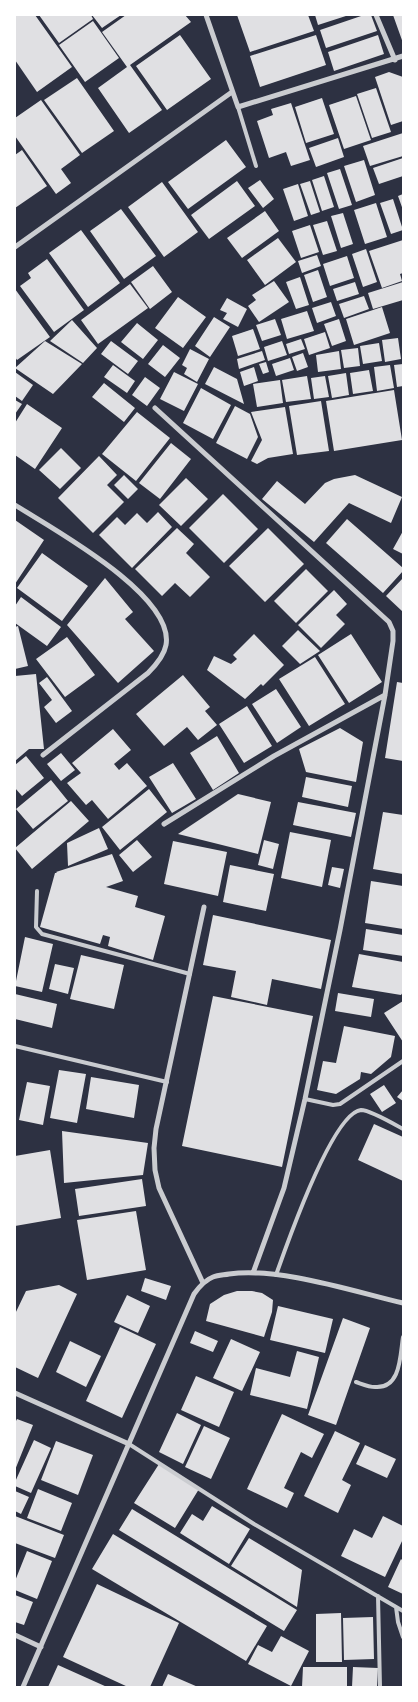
<svg xmlns="http://www.w3.org/2000/svg" width="418" height="1702" viewBox="0 0 418 1702" font-family="Cabin,sans-serif">
<style>
.building{fill:#e0e0e3}
.lines{fill:none;stroke-linecap:round;stroke-linejoin:round}
.service{stroke:#caccd0;stroke-width:4}
.minor{stroke:#caccd0;stroke-width:5}
</style>
<rect width="100%" height="100%" fill="#2d3142"/>
<path class="building" d="M15,15H35L72,67L37,92L15,60Z
M39,15H91L93,19L59,43Z
M92,15H121L102,28Z
M126,15H185L191,22L130,65L162,110L129,133L98,88L127,67L102,32Z
M237,15H308L314,31L250,52Z
M315,15H349L318,25Z
M364,15H371L377,31L326,48L320,30Z
M393,15H403V43Z
M93,21L119,58L85,82L59,45Z
M180,35L211,79L167,110L136,66Z
M316,35L326,65L260,87L250,56Z
M378,35L384,54L334,71L328,52Z
M389,72L403,77V121L391,125L375,77Z
M77,78L114,131L82,153L44,100Z
M376,88L391,132L372,138L357,94Z
M356,96L371,140L344,149L329,105Z
M322,98L334,134L306,143L295,107Z
M41,100L80,155L61,169L71,183L56,194L15,136V118Z
M291,103L310,160L291,166L286,152L269,158L257,121L273,115L271,109Z
M403,133V156L370,166L363,146Z
M338,138L344,157L316,167L309,148Z
M226,140L246,167L188,209L168,182Z
M22,150L47,186L15,208V155Z
M403,158V176L379,184L373,168Z
M364,160L375,195L356,202L344,166Z
M340,169L352,205L339,209L327,173Z
M324,176L334,207L322,211L312,180Z
M260,180L274,199L263,208L248,188Z
M237,181L255,206L209,239L191,215Z
M310,181L320,212L311,215L300,184Z
M162,182L198,232L164,257L128,207Z
M298,184L308,216L294,221L283,189Z
M403,194V210L398,196Z
M393,199L403,230L391,234L380,203Z
M376,203L387,237L365,244L354,210Z
M121,209L156,256L124,279L90,231Z
M265,211L279,231L242,258L227,238Z
M343,213L353,244L341,248L331,216Z
M327,221L337,251L323,255L313,225Z
M310,225L319,252L301,258L292,231Z
M81,230L120,283L88,307L49,253Z
M278,238L296,262L265,285L247,260Z
M403,240V273L400,274L402,281L382,288L369,251Z
M366,249L377,282L363,287L352,254Z
M317,255L321,266L302,273L298,261Z
M347,256L354,278L330,286L323,264Z
M47,259L84,310L54,332L20,286L31,278L28,273Z
M153,266L172,292L150,309L131,282Z
M318,270L327,297L313,302L304,275Z
M300,277L309,305L296,309L286,282Z
M274,281L289,302L259,322L248,306L256,300L252,295Z
M355,282L359,294L337,301L333,289Z
M403,282V300L373,309L368,293Z
M130,284L148,308L98,344L81,320Z
M15,289L50,337L17,360L15,357Z
M364,296L369,309L344,318L339,304Z
M178,297L206,317L183,348L155,328Z
M227,298L247,309L238,327L223,319L227,313L220,310Z
M331,302L336,316L317,323L312,308Z
M382,307L390,333L354,345L346,319Z
M307,311L314,331L287,339L281,319Z
M214,317L230,327L210,357L195,346Z
M275,319L281,335L262,341L256,325Z
M339,319L346,341L332,346L324,324Z
M72,320L97,348L83,363L50,341Z
M137,323L158,340L143,359L121,342Z
M253,329L260,349L238,356L232,336Z
M325,332L330,348L309,355L304,339Z
M398,338L401,359L385,362L382,340Z
M301,339L305,349L289,354L286,344Z
M45,341L82,364L53,394L15,368Z
M111,341L138,361L128,374L101,354Z
M282,341L287,355L268,361L264,347Z
M379,343L382,361L363,364L360,346Z
M163,345L180,358L165,377L148,364Z
M358,348L360,366L344,368L341,350Z
M190,349L209,359L197,382L184,374L187,368L182,365Z
M262,351L265,360L239,369L237,359Z
M339,351L341,369L318,372L316,355Z
M303,353L308,367L297,371L292,357Z
M290,358L294,370L276,376L272,364Z
M266,362L269,372L263,374L259,364Z
M403,364V386L397,387L394,365Z
M113,365L135,381L127,393L104,377Z
M390,365L394,388L377,391L374,367Z
M214,367L237,379L244,404L205,384Z
M254,367L258,381L244,386L240,372Z
M369,370L373,391L353,394L350,373Z
M15,372L33,385L22,401L15,396Z
M174,372L198,384L184,411L160,399Z
M346,373L349,395L332,398L328,376Z
M307,376L311,399L286,402L282,380Z
M325,376L329,397L314,399L311,378Z
M145,377L160,388L147,406L132,395Z
M280,380L283,403L257,407L253,384Z
M104,383L135,408L124,422L92,397Z
M201,388L231,405L213,439L183,423Z
M394,390L402,440L334,451L326,401Z
M15,400L22,404L15,414Z
M321,401L329,451L297,455L289,406Z
M27,404L62,428L35,469L15,455V423Z
M235,406L250,414L258,437L247,459L216,443Z
M285,407L293,454L268,458L257,464L251,461L262,440L251,412Z
M137,412L170,438L136,481L102,454Z
M171,443L191,459L160,499L139,483Z
M61,448L81,468L60,489L39,470Z
M99,456L117,475L107,485L124,502L93,533L58,498Z
M124,475L138,489L128,499L114,485Z
M355,475L402,497L391,523L349,503L314,542L262,499L277,481L305,504L325,483L334,479Z
M186,478L208,499L181,526L159,505Z
M223,494L258,529L224,563L189,528Z
M158,512L172,527L132,568L99,535L117,517L125,525L137,513L147,523Z
M347,519L403,568V571L383,593L326,543Z
M15,520L44,540L15,584Z
M177,528L194,544L186,553L210,577L190,597L175,583L162,596L135,569Z
M268,528L304,564L265,602L229,566Z
M403,531V554L393,549Z
M42,553L88,586L62,621L17,588Z
M306,569L328,591L296,623L274,601Z
M105,578L133,612L125,619L154,651L118,683L67,625Z
M403,578V612L386,596Z
M334,590L347,604L336,615L345,624L321,648L298,625Z
M21,597L61,627L47,646L15,623V606Z
M18,626L28,666L15,669V627Z
M298,630L320,651L300,664L282,646Z
M254,634L284,665L263,686L261,684L245,699L207,670L214,656L231,664L237,659L233,655Z
M351,634L382,682L349,703L318,655Z
M67,637L95,675L65,697L36,659Z
M315,657L345,704L309,726L279,679Z
M36,674L44,749H29L15,761V676Z
M183,675L210,707L205,711L217,725L198,740L187,727L164,746L136,714Z
M47,677L72,711L56,723L44,707L52,700L39,683Z
M397,682L403,683V761L385,758Z
M276,689L301,727L277,743L252,704Z
M247,706L272,746L244,763L219,724Z
M340,728L363,742L356,782L306,772L299,749Z
M113,729L131,750L114,764L119,770L127,763L147,786L108,819L92,800L86,805L67,783L81,773L72,763Z
M217,736L239,773L213,790L190,753Z
M61,753L75,770L61,781L47,764Z
M26,756L44,778L22,796L15,788V765Z
M173,763L196,799L172,813L149,777Z
M306,777L352,786L348,807L302,797Z
M51,780L68,801L33,829L16,809Z
M149,789L167,812L120,850L102,827Z
M238,794L271,802L258,854L178,834Z
M71,801L89,821L32,869L15,848Z
M298,802L356,813L351,837L293,825Z
M383,812L403,815V874L373,869Z
M99,828L108,849L68,866L67,843Z
M290,832L331,840L322,887L281,878Z
M137,840L152,857L133,872L119,855Z
M264,840L279,844L273,869L258,865Z
M173,841L227,852L218,896L164,884Z
M112,854L123,881L106,887L138,896L135,907L165,916L153,960L108,946L110,937L103,935L100,944L40,927L55,873H57L56,872Z
M230,865L274,874L266,911L223,902Z
M332,867L344,869L340,888L328,885Z
M371,881L403,886V929L365,923Z
M213,915L331,940L321,989L272,979L267,1005L231,997L236,971L203,965Z
M366,929L403,935V956L363,950Z
M25,937L53,944L42,992L15,986Z
M359,954L403,962V992L401,995L352,987Z
M81,955L124,965L114,1009L70,999Z
M55,964L74,968L68,994L49,989Z
M338,993L374,999L371,1017L335,1011Z
M15,994L57,1004L52,1028L15,1019Z
M213,996L313,1016L282,1167L182,1146Z
M403,1001V1042L384,1013Z
M344,1026L395,1036L391,1057L371,1074L361,1072L360,1079L336,1094L317,1090L323,1061L336,1063Z
M59,1070L86,1074L77,1123L50,1118Z
M91,1077L139,1085L134,1118L86,1109Z
M27,1082L50,1086L43,1125L19,1120Z
M384,1085L396,1103L382,1112L370,1094Z
M403,1090V1101L397,1097Z
M374,1124L403,1137V1181L358,1160Z
M62,1131L148,1143L143,1175L64,1183Z
M50,1150L61,1218L15,1226V1156Z
M142,1179L146,1206L79,1216L75,1189Z
M136,1211L146,1270L87,1280L77,1220Z
M145,1278L171,1286L166,1300L141,1291Z
M59,1285L77,1294L38,1378L15,1367V1314L26,1291Z
M237,1291H252L262,1293L273,1300L272,1312L264,1337L206,1321L210,1304L224,1295Z
M127,1295L150,1306L138,1333L114,1322Z
M278,1306L333,1319L325,1353L270,1340Z
M343,1318L370,1328L336,1425L308,1415Z
M120,1327L156,1344L122,1418L86,1401Z
M195,1331L218,1341L213,1352L190,1343Z
M231,1339L260,1352L242,1391L213,1378Z
M70,1341L101,1356L86,1387L56,1372Z
M297,1351L319,1357L307,1409L250,1395L256,1368L290,1377Z
M196,1376L234,1392L219,1427L181,1410Z
M177,1413L201,1425L183,1464L159,1452Z
M282,1414L324,1434L312,1458L301,1452L284,1488L294,1493L287,1508L247,1489Z
M17,1419L33,1425L15,1470V1423Z
M204,1426L230,1438L211,1479L185,1467Z
M335,1431L360,1443L342,1480L351,1485L338,1513L304,1496Z
M34,1440L51,1448L31,1493L15,1486V1482Z
M56,1441L93,1455L78,1495L41,1480Z
M365,1445L396,1459L387,1478L356,1464Z
M159,1464L199,1489L175,1528L134,1503Z
M38,1489L72,1503L61,1531L27,1518Z
M15,1491L29,1497L21,1514L15,1511Z
M212,1506L250,1529L229,1564L180,1533L192,1514L203,1521Z
M132,1509L297,1610L284,1631L119,1530Z
M15,1516L64,1535L55,1558L15,1543Z
M383,1516L403,1526V1539L385,1577L341,1556L354,1529L372,1538Z
M113,1534L267,1626L246,1661L92,1569Z
M249,1538L302,1570L297,1607L231,1566Z
M27,1551L52,1561L37,1599L15,1590V1581Z
M401,1559L403,1561V1594L388,1587Z
M97,1584L179,1623L150,1687H128L63,1657Z
M15,1595L33,1602L24,1625L15,1622Z
M341,1613L342,1662H316V1614Z
M373,1617L374,1659L344,1660L343,1618Z
M281,1636L309,1651L291,1686L248,1664L258,1645L272,1652Z
M58,1665L107,1687H48Z
M303,1667H347V1687H302Z
M353,1667L378,1668L377,1687H352Z
M168,1674L198,1687H162Z"/>
<g class="lines">
<path class="service" d="M238,107L256,166
M37,891L36,927L42,934L190,974
M15,1046L167,1082
M305,1099L333,1105L340,1104L403,1061
M276,1275C286,1247 332,1113 361,1110C370,1110 394,1124 403,1129
M356,1382C362,1384 369,1387 375,1387C401,1389 400,1356 403,1337
M129,1444L254,1524L403,1611
M378,1596L380,1687
M396,1607L398,1622L403,1637"/>
<path class="minor" d="M206,15L238,107L403,56
M376,15L395,60
M15,247L232,92
M155,408L389,622L393,631V641L385,695L340,930L305,1099L284,1188L253,1273
M15,505C51,528 175,595 166,645C164,656 156,665 148,673L43,755
M164,824L274,756L385,695
M203,1283L159,1188L155,1170L154,1148L156,1129L204,907
M15,1393L129,1444
M15,1635L41,1647
M23,1687L194,1294C199,1287 205,1280 213,1277C218,1275 224,1275 229,1274C280,1267 352,1291 403,1303"/>
</g>
<rect width="418" height="1702" fill="none" stroke="#ffffff" stroke-width="32"/>
</svg>
